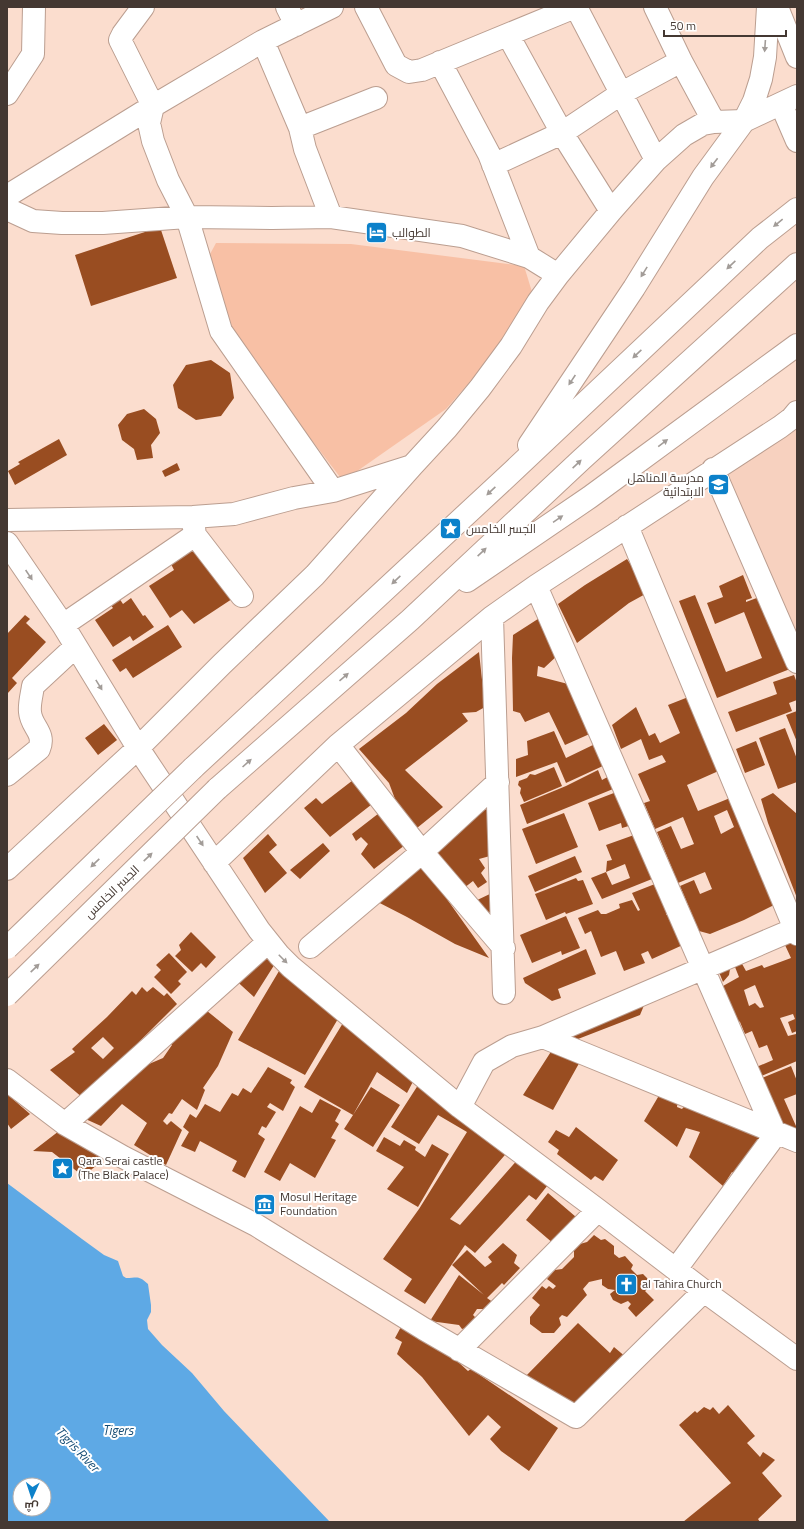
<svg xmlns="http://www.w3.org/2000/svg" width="804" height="1529" viewBox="0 0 804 1529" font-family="'Titillium Web',Cairo,sans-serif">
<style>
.built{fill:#f7d1bf}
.green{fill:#f8c0a5}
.water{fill:#5ea9e5;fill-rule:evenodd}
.building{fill:#994d21;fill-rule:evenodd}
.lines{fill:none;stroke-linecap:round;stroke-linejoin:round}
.minor-casing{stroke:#bb9e90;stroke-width:24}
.major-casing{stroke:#bb9e90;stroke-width:24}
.minor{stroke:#fff;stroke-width:22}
.major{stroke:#fff;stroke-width:22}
.major-bridge-casing{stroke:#bb9e90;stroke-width:24;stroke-linecap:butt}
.major-bridge{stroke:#fff;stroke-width:22}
.oneway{fill:#a29c98}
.labels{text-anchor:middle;stroke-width:4;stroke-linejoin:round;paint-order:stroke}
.poi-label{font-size:12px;fill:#443832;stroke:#fff;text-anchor:start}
.street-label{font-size:12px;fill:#443832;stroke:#fff}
.water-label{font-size:13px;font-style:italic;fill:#164d75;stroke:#fff}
</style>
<rect width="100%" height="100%" fill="#fbddce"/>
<path class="built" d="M797,416V642L722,472Z"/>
<path class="green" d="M216,243L351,244L524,266L533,295L509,337L446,409L343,481L230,333L209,256Z"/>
<path class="water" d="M7,1183L82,1239L104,1255L118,1261L123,1276L126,1278C138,1278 138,1275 148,1284L151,1305V1312L147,1320L148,1329L162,1345L192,1373L224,1411L330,1522H7ZM20,1485H44V1509H20Z"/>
<path class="building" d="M160,227L177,278L91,306L75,255Z
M211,360L230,373L234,398L221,416L196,420L178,408L173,385L186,365Z
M144,409L156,419L160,433L151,445L153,458L137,460L134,449L122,440L118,425L127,414Z
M59,439L67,455L15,485L8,471L20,464L18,462Z
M177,463L180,470L165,477L162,471Z
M190,545L232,599L194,624L182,610L170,618L149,586L174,570L168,558Z
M627,559L649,592L629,603L577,643L558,604L585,585Z
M743,575L752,598L746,600V602L762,596L790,669L717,698L679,601L695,595L726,672L762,658L744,612L715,624L707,603L723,597L719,586Z
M119,598L123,604L131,598L143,616L145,615L154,627L133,641L130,636L113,647L95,620L113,608L110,604Z
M25,615L30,619L26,623L46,642L12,678L17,683L7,694V634Z
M541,617L559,654L544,668L538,666L537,676L568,684L594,732L565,745L549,712L525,722L520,713L513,711L512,658L513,635Z
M168,625L182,647L133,678L126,668L120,672L112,660Z
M479,652L485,707L476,712L462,713L468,721L405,770L443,807L417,828L395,799L389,783L359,749L406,713L437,684Z
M794,675L797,683V700L789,703L792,711L736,732L728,712L777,694L773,682Z
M696,694L723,769L687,785L698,811L735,796L759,863L756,865L770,876L780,902L744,920L710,934L699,931L680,886L694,880L700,894L712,889L705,872L678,883L657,832L671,826L681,849L694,844L683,817L655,829L644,803L650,801L638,774L666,762L662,755L649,760L641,739L621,749L612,725L636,707L649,736L655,733L660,743L680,733L668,705ZM727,810L734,827L721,834L714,816Z
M797,711V742L786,715Z
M104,724L117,740L98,755L85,738Z
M785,728L797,759V782L778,789L759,738Z
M554,731L566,758L595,744L605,765L566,783L557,762L516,777V759L528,755L527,741Z
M756,741L765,765L745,773L736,749Z
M554,767L562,786L524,802L520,793L521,788L518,785L519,781L527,778L530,774L535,775Z
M598,770L602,780L613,774L618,787L527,824L520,805L566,786Z
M357,777L376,801L330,837L304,808L316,798L322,804Z
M619,791L632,825L622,828L621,823L599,831L588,803Z
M773,793L797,814V898L768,823L761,799Z
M490,799V856L479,859L485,868L481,873L487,882L478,888L473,881L464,888L429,847Z
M383,810L405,845L374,869L361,854L368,844L361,837L356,841L352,834Z
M564,813L578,847L536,864L522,829Z
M268,834L277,845L269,852L287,873L265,893L243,858Z
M634,835L657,877L602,899L591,878L606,872L612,885L630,878L625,864L606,872L607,861L612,860L606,845Z
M323,843L330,851L300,879L290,870Z
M575,856L582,872L535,892L528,876Z
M415,857L434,881L489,958L455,944L407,917L368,897Z
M576,878L578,881L583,880L593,904L566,914L565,912L546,920L535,894Z
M660,882L666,899V915L676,910L685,944L652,959L648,951L641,954L645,963L624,971L616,951L601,957L591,931L585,934L578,918L598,910L601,914H606L620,908L619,904L632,900L638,911L640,910L632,893Z
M494,892L492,929L471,903Z
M566,916L580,948L562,955L561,951L532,963L520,935Z
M191,932L216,957L206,968L201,963L192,972L175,956L181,950L179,945Z
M797,938V1031L792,1033L788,1022L795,1019L793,1014L780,1018L788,1036L796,1034L797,1036V1061L759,1077L754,1068L773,1060L767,1045L759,1048L752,1031L745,1034L740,1022L737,1020L723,986L739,977L735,967L730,969L729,975L723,982L715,962ZM785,945L791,958L764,968L762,965L746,971L741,962ZM755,985L764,1007L760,1008L755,1003L749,1006L744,990Z
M259,941L278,959L254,997L230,975Z
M586,949L596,974L558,989L561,998L552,1001L525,983L523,978Z
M169,953L187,972L178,981L181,984L171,994L154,977L161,970L156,965Z
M282,966L342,1012L305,1075L238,1040Z
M142,987L147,992L153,987L164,996L167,993L177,1004L83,1098L50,1070L75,1052L72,1049L107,1017L132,991L136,995ZM103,1037L114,1048L103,1059L91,1048Z
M650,991L640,1015L578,1039L562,1031Z
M196,1002L233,1032L218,1066L203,1088L205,1090L197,1110L182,1099L172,1114L169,1113L163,1121L167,1125L171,1121L182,1130L166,1165L134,1145L147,1123L122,1104L101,1126L81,1117L142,1067L163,1058L172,1045L162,1035Z
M346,1018L417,1074L407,1093L377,1072L353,1115L304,1087Z
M554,1047L582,1058L553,1110L523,1095Z
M791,1066L797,1081V1094L784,1099L796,1126H797V1132L783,1126L762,1078Z
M268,1067L292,1080L290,1083L295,1087L283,1111L270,1103L267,1107L276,1112L266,1128L262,1126L258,1134L265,1139L245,1178L232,1171L237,1161L200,1141L195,1152L181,1146L189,1132L183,1127L190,1114L196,1118L205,1104L220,1112L232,1093L238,1096L243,1088L251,1093Z
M422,1079L510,1149L450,1219L460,1225L520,1157L551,1181L536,1200L529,1195L475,1253L465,1245L425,1304L404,1291L412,1279L383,1259L419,1209L467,1132L438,1115L419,1144L391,1127Z
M371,1087L400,1105L373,1147L344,1129Z
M661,1092L678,1099L677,1107L682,1109L687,1103L759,1136L762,1140L740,1177L732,1172L723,1186L689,1157L700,1132L686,1128L677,1147L644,1121Z
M7,1094L30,1114L11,1129L7,1123Z
M320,1099L341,1110L335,1121L339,1124L331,1138L336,1140L315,1178L290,1163L280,1181L264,1172L300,1106L312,1113Z
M576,1127L618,1160L603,1181L595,1176L591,1180L557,1154L559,1150L548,1142L556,1130L569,1137Z
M59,1131L105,1159L83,1176L52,1152L33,1151Z
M384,1137L400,1146L404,1140L416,1147L415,1150L425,1157L432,1144L449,1154L418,1207L387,1189L404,1167L376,1151Z
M548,1193L576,1217L554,1244L526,1220Z
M594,1235L601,1240L605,1239L614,1246V1254L619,1258L625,1256L633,1265L631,1269L637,1275L643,1274L650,1281V1287L645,1291L654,1300L636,1317L628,1308L631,1304L628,1301L621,1304L613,1300L610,1294L615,1290L608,1289L602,1285V1279L589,1282L583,1289L587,1295L567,1317L562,1315L559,1318L561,1325L554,1333H542L530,1324V1317L540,1305L532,1298L542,1286L546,1289L549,1286L553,1289L556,1286L547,1279L555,1270L562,1269L574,1257V1250L580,1244L587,1242Z
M503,1243L517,1255L514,1263L520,1268L504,1285L502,1283L487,1298L494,1303L489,1309H477L473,1315L479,1321L474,1326L462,1329L459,1325L430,1321L459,1275L484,1295L452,1265L467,1250L485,1267L492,1262L488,1257Z
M578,1323L610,1353L614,1347L627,1358L571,1407L524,1378Z
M402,1325L445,1350L468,1371L471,1369L558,1428L529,1471L501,1451L490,1439L501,1427L488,1415L469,1436L422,1377L397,1354L402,1342L395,1338Z
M728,1405L755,1436L747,1443L760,1457L763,1452L775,1460L762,1473L782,1496L758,1519L760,1522H683L731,1483L679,1425L695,1411L697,1413L704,1407L710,1410L713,1407L719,1414Z"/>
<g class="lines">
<defs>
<path id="minor" d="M143,7L123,34L120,40L153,106L149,123L153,141L168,180L187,217L221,331L333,491
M287,7L296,25
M366,7L396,65L409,72L422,70L575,7
M576,7L656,160
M655,7L681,61L714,122
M508,35L562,133L611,211
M263,41L300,128L305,149L331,217
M440,62L489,154L529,257
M7,94L33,54L34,7
M300,128L376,98
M493,165L562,133L622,93L681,61
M7,196L153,106L263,41L332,7
M7,209L33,221L62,223H103L187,217L272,218L331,217L462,236L529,257L558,275
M713,469L797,662
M7,520L193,517L234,514L294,498L333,491L412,466
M193,521L195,535L242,596
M627,526L797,934
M7,543L63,625L138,748L259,930L279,955L291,967L460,1107L598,1210L704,1291L797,1359
M536,586L774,1131L770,1142L676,1269
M492,617L504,993
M63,625L195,535
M338,745L422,852L504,948
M7,775L39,749C46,733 31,727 30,712C29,704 32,694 33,686L75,647
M214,863L338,745L492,617L536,586L780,427L792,418L797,412
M7,869L138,748L222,664L315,575L412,466L447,428L480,388L511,346L538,302L558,275L611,211L656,160L684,135L703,124L714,122L744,121
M310,947L422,852L498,782
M543,1037L797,1141
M7,1080L65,1124L123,1157L256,1225L424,1329L576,1417L704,1291
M460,1107L484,1062L512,1046L543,1037L797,928
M65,1124L268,942
M459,1350L598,1210"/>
<path id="major" d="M777,7L797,57
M781,104L797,141
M744,121L797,96
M529,445L634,288L703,177L744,121L754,101L761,79L765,57L768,7
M467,581L590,497L797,345
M193,768L513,471L760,238L797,209
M217,789L410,620L582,459L797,264"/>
</defs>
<use href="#minor" class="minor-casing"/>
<use href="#major" class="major-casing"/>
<use href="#minor" class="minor"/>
<use href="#major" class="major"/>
<defs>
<path id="major-bridge" d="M7,948L193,768
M7,995L217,789"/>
</defs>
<use href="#major-bridge" class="major-bridge-casing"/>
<use href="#major-bridge" class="major-bridge"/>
</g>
<defs><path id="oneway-solid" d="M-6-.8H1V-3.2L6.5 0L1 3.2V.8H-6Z"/></defs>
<g class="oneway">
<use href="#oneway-solid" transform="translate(765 46) rotate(94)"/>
<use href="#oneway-solid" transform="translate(714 163) rotate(127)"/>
<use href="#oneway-solid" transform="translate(778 223) rotate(141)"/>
<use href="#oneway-solid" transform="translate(731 265) rotate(137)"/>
<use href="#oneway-solid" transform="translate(644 272) rotate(122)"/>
<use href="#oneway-solid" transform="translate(637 354) rotate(137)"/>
<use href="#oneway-solid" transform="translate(572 380) rotate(124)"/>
<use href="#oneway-solid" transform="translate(663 443) rotate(-37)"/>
<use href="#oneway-solid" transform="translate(577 464) rotate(-43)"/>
<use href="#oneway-solid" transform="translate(491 491) rotate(137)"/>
<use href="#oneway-solid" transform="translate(558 519) rotate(-34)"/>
<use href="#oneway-solid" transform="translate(482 552) rotate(-43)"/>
<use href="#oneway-solid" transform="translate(29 575) rotate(56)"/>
<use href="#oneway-solid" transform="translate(396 580) rotate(137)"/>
<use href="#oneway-solid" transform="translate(344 677) rotate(-41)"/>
<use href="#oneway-solid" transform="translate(99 685) rotate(58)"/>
<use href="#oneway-solid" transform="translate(247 763) rotate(-42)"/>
<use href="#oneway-solid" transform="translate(200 841) rotate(56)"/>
<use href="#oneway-solid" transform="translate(148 857) rotate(-44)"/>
<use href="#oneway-solid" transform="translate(95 863) rotate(136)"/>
<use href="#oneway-solid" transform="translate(283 959) rotate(45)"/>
<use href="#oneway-solid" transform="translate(35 968) rotate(-44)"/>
</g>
<defs>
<symbol id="hotel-square" viewBox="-11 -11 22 22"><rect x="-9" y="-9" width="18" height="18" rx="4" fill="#0c81ca" stroke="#fff"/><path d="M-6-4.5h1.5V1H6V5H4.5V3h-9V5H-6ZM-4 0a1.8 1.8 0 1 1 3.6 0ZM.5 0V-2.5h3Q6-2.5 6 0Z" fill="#fff"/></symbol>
<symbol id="school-square" viewBox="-11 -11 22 22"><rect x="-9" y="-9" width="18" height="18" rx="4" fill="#0c81ca" stroke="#fff"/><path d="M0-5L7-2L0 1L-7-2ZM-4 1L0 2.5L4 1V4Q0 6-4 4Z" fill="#fff"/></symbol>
<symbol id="sight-square" viewBox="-11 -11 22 22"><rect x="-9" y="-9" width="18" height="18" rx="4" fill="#0c81ca" stroke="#fff"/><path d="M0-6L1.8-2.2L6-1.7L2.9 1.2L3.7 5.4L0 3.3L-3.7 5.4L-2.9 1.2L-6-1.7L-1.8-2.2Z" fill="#fff"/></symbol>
<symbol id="museum-square" viewBox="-11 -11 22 22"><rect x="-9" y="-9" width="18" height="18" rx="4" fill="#0c81ca" stroke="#fff"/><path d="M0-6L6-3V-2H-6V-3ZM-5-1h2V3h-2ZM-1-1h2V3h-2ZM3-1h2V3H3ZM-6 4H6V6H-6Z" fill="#fff"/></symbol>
<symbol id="church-square" viewBox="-11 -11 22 22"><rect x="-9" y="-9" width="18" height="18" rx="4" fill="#0c81ca" stroke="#fff"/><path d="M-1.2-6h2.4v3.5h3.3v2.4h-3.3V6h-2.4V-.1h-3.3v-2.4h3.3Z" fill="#fff"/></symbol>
</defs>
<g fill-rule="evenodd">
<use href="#hotel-square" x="364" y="220" width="25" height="25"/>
<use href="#school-square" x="706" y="472" width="25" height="25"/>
<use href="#sight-square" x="438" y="516" width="25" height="25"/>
<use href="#sight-square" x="50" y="1156" width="25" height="25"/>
<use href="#museum-square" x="252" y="1192" width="25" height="25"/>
<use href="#church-square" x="614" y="1272" width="25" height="25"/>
</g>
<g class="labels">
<g class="poi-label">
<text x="392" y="237">الطوالب</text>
<text x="704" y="482" text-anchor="end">مدرسة المناهل<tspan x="704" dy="14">الابتدائية</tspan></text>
<text x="466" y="533">الجسر الخامس</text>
<text x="78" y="1165">Qara Serai castle<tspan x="78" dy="14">(The Black Palace)</tspan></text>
<text x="280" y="1201">Mosul Heritage<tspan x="280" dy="14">Foundation</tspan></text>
<text x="642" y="1288">al Tahira Church</text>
</g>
<g class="street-label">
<text transform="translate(112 892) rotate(-44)" y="4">الجسر الخامس</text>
</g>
<g class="water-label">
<text x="118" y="1435">Tigers</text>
<text transform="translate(78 1449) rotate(46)" y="5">Tigris River</text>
</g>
</g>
<rect width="804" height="1529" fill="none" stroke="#443832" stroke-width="16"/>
<g transform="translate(32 1497) rotate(183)"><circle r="19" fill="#ffffff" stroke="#b4afad"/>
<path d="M0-3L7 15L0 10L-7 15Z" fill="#0c81ca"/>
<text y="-6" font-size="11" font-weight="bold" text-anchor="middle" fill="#443832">ش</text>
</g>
<path d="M664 30v6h122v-6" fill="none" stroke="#443832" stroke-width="2"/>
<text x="670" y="30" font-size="12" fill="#443832" stroke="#ffffff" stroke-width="3" paint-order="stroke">50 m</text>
</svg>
